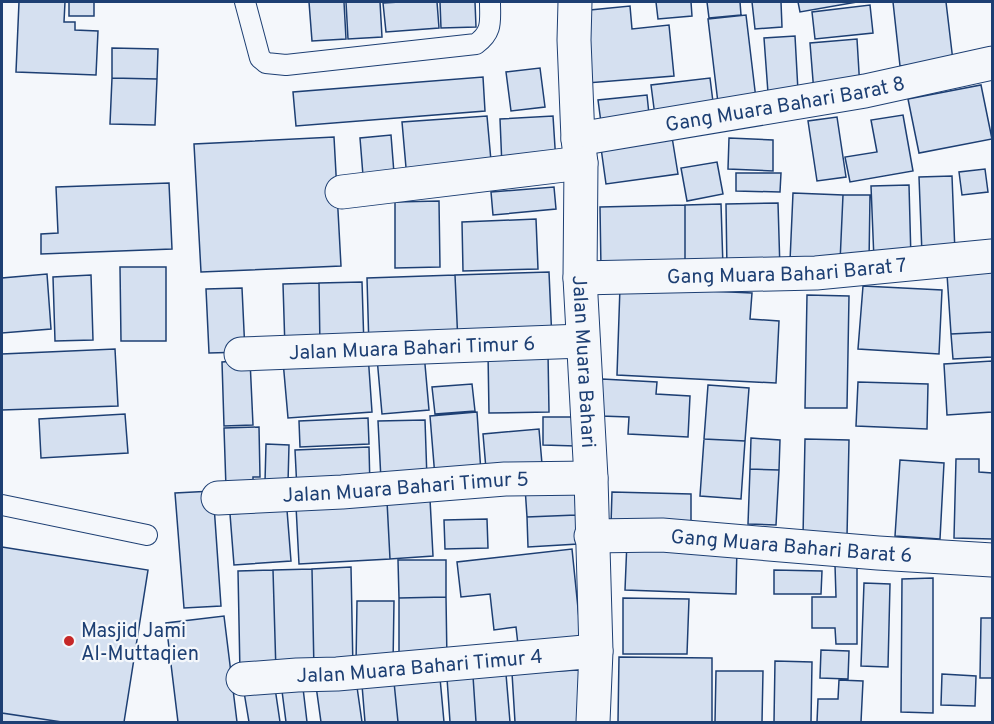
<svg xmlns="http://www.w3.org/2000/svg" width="994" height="724" viewBox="0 0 994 724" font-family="Overpass,sans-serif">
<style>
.building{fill:#d5e0f0;stroke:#1d3f73;stroke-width:1.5}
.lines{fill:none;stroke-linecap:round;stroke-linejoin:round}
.service-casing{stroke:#1d3f73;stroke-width:22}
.minor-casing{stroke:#1d3f73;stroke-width:35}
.service{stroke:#f4f7fb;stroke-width:20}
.minor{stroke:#f4f7fb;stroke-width:33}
.poi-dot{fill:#c62828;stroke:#f4f7fb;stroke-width:2}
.labels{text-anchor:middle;stroke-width:4.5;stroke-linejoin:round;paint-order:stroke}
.street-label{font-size:20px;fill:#1d3f73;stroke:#f4f7fb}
.poi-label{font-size:20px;fill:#1d3f73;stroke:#f4f7fb;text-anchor:start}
</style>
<rect width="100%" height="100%" fill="#f4f7fb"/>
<path class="building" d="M19,2H65L64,22H75V30L98,31L96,75L16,72Z
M69,2H94V16H69Z
M309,2H344L346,39L312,41Z
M346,2H380L382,37L348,39Z
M400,2H437L439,28L386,32L383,3Z
M440,2H475L476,27L441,28Z
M656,2H691L692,16L658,19Z
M707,2H740L741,15L709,18Z
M752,2H781L782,27L755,29Z
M798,2H857L800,12Z
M893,2H946L953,61L900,66Z
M870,5L873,33L815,39L812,12Z
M630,6L632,29L669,25L674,76L587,83L580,11Z
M746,15L756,99L718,103L708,19Z
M795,36L798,91L768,93L764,38Z
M857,39L860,89L814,93L810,43Z
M112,48L158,49L157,79L112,78Z
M540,68L545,107L511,111L506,72Z
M483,77L485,111L296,126L293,92Z
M112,78L157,79L155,125L110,124Z
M710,78L714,110L655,116L651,85Z
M981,85L992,139L919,153L908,99Z
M647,95L650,124L602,130L598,100Z
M903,115L913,171L850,182L845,157L877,152L871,120Z
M487,116L492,172L407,179L402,122Z
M553,116L556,163L502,167L500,119Z
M837,117L846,177L817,181L808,121Z
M391,135L395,186L364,188L360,138Z
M334,137L341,266L201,272L194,144Z
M672,137L678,174L606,184L601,148Z
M729,138L773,140V171L728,169Z
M717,162L723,194L687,201L681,168Z
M985,169L988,192L962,195L959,172Z
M736,173H781L780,192L736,191Z
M952,176L955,253L922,254L919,177Z
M169,183L172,249L41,254V234L58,233L56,187Z
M909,185L911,259L874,260L871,186Z
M554,187L556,209L493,215L491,192Z
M793,193L843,195L840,262L790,261Z
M843,195H870L869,263L840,262Z
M439,201L440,267L395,268V202Z
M778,203L780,270L727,271L726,204Z
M721,204L723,267H685V205Z
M685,205V267L601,269L600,207Z
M536,219L538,269L463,271L462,222Z
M120,267H166V341H121Z
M992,271V332L951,334L947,274Z
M549,272L552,341L458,344L455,275Z
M47,274L51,329L2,333V278Z
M91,275L93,340L55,341L53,277Z
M455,275L458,344L369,348L367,278Z
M362,282L364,347L320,348L319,283Z
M319,283L320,348L285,349L283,284Z
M863,286L942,290L939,354L858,349Z
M620,287L752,293L750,319L779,321L776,383L617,375Z
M242,288L245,352L209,353L206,289Z
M807,295L849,296L847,408H805Z
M992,332V357L953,359L951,334Z
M115,349L118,406L2,410V354Z
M424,353L429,410L382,414L377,358Z
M488,353H548L549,412L489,413Z
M368,354L372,412L288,418L283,361Z
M250,360L253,425L224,426L222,362Z
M992,361V412L947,415L944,364Z
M602,379L657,382L656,394L690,396L688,437L628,434L629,417L601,416Z
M858,382L928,384L927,429L856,426Z
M472,384L475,411L435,414L432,387Z
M708,385L749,388L745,441L704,439Z
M477,412L481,473L435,477L430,416Z
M125,414L128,453L41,458L39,419Z
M543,417H576V446L543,445Z
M368,418L369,444L300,447L299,421Z
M425,420L427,479L381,480L378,421Z
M259,427L260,477H253V487L226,488L224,428Z
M539,429L542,464L486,469L483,434Z
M751,438L780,440L779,470L750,469Z
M704,439L745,441L741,499L700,496Z
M805,439L849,440L847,537L803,536Z
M266,444L289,445L288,483L265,482Z
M369,447L370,488L297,490L295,450Z
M956,459H979V472L992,473V539L954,538Z
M900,460L944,463L940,539L895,536Z
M750,469L779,470L776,525L748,524Z
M575,485L576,515L527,517L525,487Z
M213,491L221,606L184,608L175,493Z
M612,492L691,494V528L611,525Z
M430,499L433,556L390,559L387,501Z
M387,501L390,559L299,564L296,506Z
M287,510L291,561L234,565L230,514Z
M576,515L578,544L528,547L527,517Z
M487,519L488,548L445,549L444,520Z
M627,541L737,545L736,594L625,590Z
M2,547L148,570L124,722H62L2,713Z
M572,549L582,648L519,654L516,627L494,630L490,594L461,597L457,562Z
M398,560H446V597L399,598Z
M835,565H857V644H836L835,628H812V597H836Z
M351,567L353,670L314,671L312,569Z
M312,569L314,671L276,672L273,570Z
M273,570L276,672L240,673L238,571Z
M774,570L822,571L821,594H774Z
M933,578V713L901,712L902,579Z
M864,583L890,584L888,667L861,666Z
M446,597L447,661L399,662V598Z
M623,598L689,599L687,654H623Z
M357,601H394L393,665L356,664Z
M224,616L237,722H178L166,623Z
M981,618H992V678H980Z
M821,650L849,651L848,679L820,678Z
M619,657L712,658V722H618Z
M775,661L812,662L811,722H774Z
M579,670L582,722H515L512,673Z
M716,671H763L762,722H715Z
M506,674L510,722H476L473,676Z
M942,674L976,676L975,706L941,705Z
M473,676L476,722H450L447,678Z
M440,678L444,722H398L394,682Z
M356,680L362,722H321L316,686Z
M839,680L863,681L861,722H817L818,699H838Z
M394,682L398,722H365L362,685Z
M275,688L280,722H249L244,692Z
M303,688L307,722H286L282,691Z
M2,713L62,722H2Z"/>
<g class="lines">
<defs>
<path id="service" d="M245,2L260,58L266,63L286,65L476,44C493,32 490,21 490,2
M2,505L147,535"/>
<g id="minor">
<path id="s1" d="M575,2L574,40L578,139L581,163L580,278L591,478L596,651L593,722"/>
<path id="s2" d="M578,139L865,91L992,63"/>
<path d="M342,192L581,163"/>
<path id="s3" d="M580,278L816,273L992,256"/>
<path id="s4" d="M241,354L583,341"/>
<path id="s5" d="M218,498L342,492L505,479L591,478"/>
<path id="s6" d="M591,536L662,535L878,553L992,560"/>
<path id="s7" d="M243,679L297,675L337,674L596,651"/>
</g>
</defs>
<use href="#service" class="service-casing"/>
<use href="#minor" class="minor-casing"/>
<use href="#service" class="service"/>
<use href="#minor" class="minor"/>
</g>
<circle class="poi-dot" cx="69" cy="641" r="6"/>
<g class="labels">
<g class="street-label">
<text dy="7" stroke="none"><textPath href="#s2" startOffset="210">Gang Muara Bahari Barat 8</textPath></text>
<text dy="7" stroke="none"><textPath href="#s3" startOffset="207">Gang Muara Bahari Barat 7</textPath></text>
<text dy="7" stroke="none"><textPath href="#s4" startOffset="171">Jalan Muara Bahari Timur 6</textPath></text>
<text dy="7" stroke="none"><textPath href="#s1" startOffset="360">Jalan Muara Bahari</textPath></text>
<text dy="7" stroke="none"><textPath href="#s5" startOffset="188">Jalan Muara Bahari Timur 5</textPath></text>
<text dy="7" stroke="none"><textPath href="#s6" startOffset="201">Gang Muara Bahari Barat 6</textPath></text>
<text dy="7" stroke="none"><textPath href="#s7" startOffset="177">Jalan Muara Bahari Timur 4</textPath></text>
</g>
<g class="poi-label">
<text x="81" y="637">Masjid Jami<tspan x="81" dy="23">Al-Muttaqien</tspan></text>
</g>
</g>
<rect width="994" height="724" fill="none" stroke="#1d3f73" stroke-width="6"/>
</svg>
